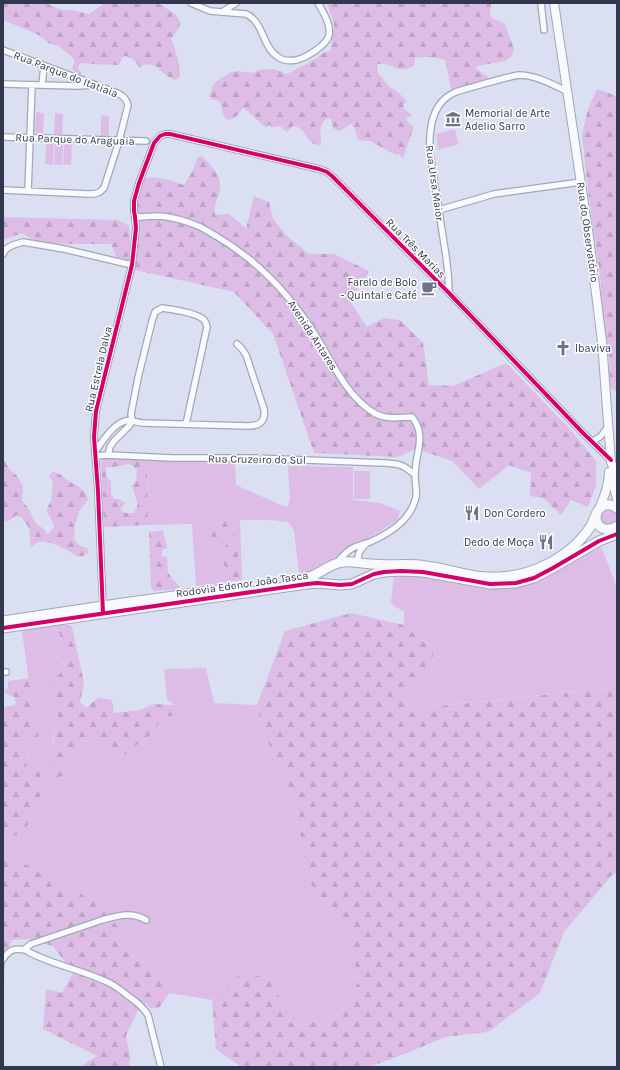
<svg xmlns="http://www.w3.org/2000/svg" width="620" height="1070" viewBox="0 0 620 1070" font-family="Karla,sans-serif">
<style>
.green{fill:#ddbde6;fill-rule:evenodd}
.forest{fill:url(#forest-firs);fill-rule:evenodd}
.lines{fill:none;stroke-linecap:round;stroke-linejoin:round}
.street-casing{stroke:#a1a7b9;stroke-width:8}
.secondary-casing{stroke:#a1a7b9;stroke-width:10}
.primary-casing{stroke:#a1a7b9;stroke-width:11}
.street{stroke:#f9fafd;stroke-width:5.5}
.secondary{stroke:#f9fafd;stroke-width:8}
.primary{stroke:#f9fafd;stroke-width:9}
.cycleway-casing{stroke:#fdfdfd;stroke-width:6}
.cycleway{stroke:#d6006c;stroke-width:4}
.labels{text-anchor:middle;stroke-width:3;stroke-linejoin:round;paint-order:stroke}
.street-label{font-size:11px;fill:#31384e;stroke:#fdfdfd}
.poi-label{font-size:11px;fill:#31384e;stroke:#fdfdfd;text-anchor:start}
</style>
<defs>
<pattern id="forest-firs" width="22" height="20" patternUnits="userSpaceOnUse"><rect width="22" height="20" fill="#ddbde6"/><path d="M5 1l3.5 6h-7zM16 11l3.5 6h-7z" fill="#bea3c7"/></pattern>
</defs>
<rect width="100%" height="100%" fill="#dae0f2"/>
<path class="green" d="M36,112L44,113L43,134L35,133Z
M55,113L63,114L62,135L54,134Z
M101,115L109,116V137L101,136Z
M455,129L458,143L456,145L438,150L436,134Z
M46,143L54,144L53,165L45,164Z
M55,144H63L62,165H54Z
M64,144H72L71,165H63Z
M147,460L235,461L236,485L283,506H288L290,499L288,466L353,467V500L380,503L400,511L398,520L364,541L346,550L325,566L305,574H299L294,531L288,522L271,520H240L242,580L196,586L192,524L148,525ZM237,543L239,557L233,578L226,569L222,559Z
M354,471H370V499H354Z
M606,507L617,512V522L612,526L602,525L599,513Z
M601,547L617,587V687L410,709L407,688L431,673L434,649L404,625V611L395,607L391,602L394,576L420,577L480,588L503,589L528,584L546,577L579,556Z
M48,625L59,632L63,649L60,675L52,696L58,715L55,727L52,744L67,775C67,758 71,751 82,740L99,743L120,758L155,731L162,716L175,705L167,700L164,669L206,668L214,703L257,705L261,727L294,798L308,881L349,930L358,982L343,1011L302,1026L288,1022L240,975L212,1000L169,993L160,977L146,967L140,959L131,954L125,948L124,939L61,884L22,862L7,859L3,842L22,832L30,822L40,796L42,770L26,773L28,749L23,745V740L39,736L35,724L22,632L27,629Z"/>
<path class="forest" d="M3,3H45L62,10H71L89,14L105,3L159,4C166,7 182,17 180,25C178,30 174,35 171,39C174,46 183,71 179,77C178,79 176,79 174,80C171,78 169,77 166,75C156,68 157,63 143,65L140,68C136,61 133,58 125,56L121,58V61L119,65C106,65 94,64 80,63L78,68L81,72V74H78L72,69L75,61L70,55L58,46L48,43L42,37L32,32L3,20Z
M327,3H491L490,16L494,19L505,24L514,49L512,56L505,61L477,66L476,67C481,75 486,72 489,79L487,82L453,92C448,82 449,71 445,60C435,57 426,56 415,58L414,66L407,69H399L385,64H377L378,73L388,85L400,94L407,101L403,105L404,108L411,115V116L406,117C407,121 409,125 414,126L403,159L399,154L396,155L370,141L358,140L354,127L352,124C346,125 345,130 338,131L333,128L331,119L328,118C318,122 321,134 321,143L320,145C305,145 308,128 293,126L287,132L280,126L273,127L269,125L265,127L244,108L242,109C239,114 235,118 229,120C219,115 225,109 220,103C217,99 212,100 209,97L213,85L217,81L229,73L237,71L254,73L259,70L274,69L287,74L317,58L324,52L331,51V46L334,24Z
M597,89L617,96V392L610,387L609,358L600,298L601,296V284L587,183L582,134L588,109Z
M202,156C214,170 225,176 218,197C216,204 214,206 215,215L229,214L238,221L246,229L254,196L269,202L273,219L287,236L309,254H334L369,271L350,301L367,327L384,318L400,320L423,343L429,385L453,386L506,363L570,429L596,461V485L588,507L571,500L561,515L543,498L530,496L531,473L509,465L479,489L452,461L416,449L398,457L314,453L273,334L234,292L135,270L138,242L137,210L139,193L144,178C158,176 170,180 184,185L192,172L198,157Z
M3,217L118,220L129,226L130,242L128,260L117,258L111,244H65L37,242L22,233L3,240Z
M107,457L147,460L148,525L104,527L101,461ZM130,464L137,470L136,480L132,486L138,504L134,513H125L120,509L125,503L119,499H114L111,494V482L106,476V467C114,468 121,465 130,464Z
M3,459L10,470L17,476L22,484L23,488L22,500L29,509L34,520L37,524L45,530L46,534L49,533L54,527L51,519L47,512V508L51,501L53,482L49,476L53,472C61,473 65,479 72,483C80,487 87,491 88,500L79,511L75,526L74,539L80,546L87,548L89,553C76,560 77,555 67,550C60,546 47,541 39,542C36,543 33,546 31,547L29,528L23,519L17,515L7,522L3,520Z
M219,519L231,521L235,534L232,539L216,544L208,535L210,523Z
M163,530L167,548L162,550V556L167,557L168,573L181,589L154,591L151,588L149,532Z
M237,543L241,578H233C228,571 218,559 223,550C224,548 226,546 227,544Z
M351,613L404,625L434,649L431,673L407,688L411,709L617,687V872L612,875L564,932L540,993L488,1032L445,1037L407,1053L369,1067H241L216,1049L212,1000L240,974L273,978L288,1022L302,1026L343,1011L358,982L349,930L308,881L294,798L261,727L257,705L285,631Z
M65,624L72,627L84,683L80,702L86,708L98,698L112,700L114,713L140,710L153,704L176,705V716H162L155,731L120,758L99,743L82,740C71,751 67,759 67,775L54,778L51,763L55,727L58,715L52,696L51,679L60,674L63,649L59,632L49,625Z
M29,678L35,724L39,736L33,742L23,740V745L28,749L26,772L42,770L40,796L30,822L22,832L3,842L7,859L22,862L101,905L121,931L124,939L125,948L131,954L140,959L146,967L160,977L169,993L159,1008H150L146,1003L138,1010L126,1036L130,1057L129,1067H80L97,1056L43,1029L46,989L62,993L73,973L53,946L29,939L12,940L5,956L4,987L3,988V708L14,705L16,703L14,697L4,692L8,688V681Z"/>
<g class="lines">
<defs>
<path id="street" d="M191,3L210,11L246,14C264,22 262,47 278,57C283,61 290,61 296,60C306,58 327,45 329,35C331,24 323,12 318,3
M541,3L544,30
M222,12L236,3
M3,50L117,93C123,96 126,98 128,105L119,141L104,188C99,194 95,194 88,194L3,190
M3,84L77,86L93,85
M42,85L44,66
M3,137L146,141
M28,191L32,85
M439,210L494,194L581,182
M135,217C143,217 152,216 160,216C172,217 186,221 198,226C204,228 210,233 216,236C257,260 291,296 316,336C332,362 348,399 376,414C387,420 400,417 412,417C424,431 419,447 416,463C416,467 415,471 415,475C415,483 417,489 416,497C411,520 390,533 370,542C365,544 360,545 355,547C348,550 342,556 337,563
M3,254L6,249L13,245L23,242L64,249L132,265
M449,293L448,273L446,256L430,154C429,134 430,107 450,95C457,90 467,89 476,86C490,82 504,78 518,75C536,75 552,84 568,92
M592,442L601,436L609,425
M95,452C103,441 111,426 125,421C131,419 137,423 143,423C178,424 213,425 248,426C260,426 266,421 264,409L246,355L242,349L237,344
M108,455L110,447L114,441L130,425L132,420L131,414L138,378L152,321L155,312L162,308C171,309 196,313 203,319C206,321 206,324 207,327L186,424
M95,456L108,455L173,458H252L384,463C399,464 403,464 415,475
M358,563C357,554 360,550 366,544
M103,608L98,491L94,437L96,411L132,265L136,228L135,217L134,211V201L139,183L154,143L160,136L165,134H170L319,169L327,172L332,176L449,293L583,433L611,460
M3,672H6
M146,920C131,911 117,916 102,920L31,944L26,948L27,951C52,965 80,969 105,981C113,984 121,990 128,996C136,1001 143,1007 148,1015L161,1067
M3,959C10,949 14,948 26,950"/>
<path id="secondary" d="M554,3L589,237L602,342L611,462L613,467V483L617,499
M599,509C604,497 609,485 609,472"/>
<path id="primary" d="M617,508C599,495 587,524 605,529C610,530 613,529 617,526
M294,580C301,579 308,578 314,575C324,571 333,562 344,562C353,561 363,564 372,564C390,566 408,563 426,566C447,568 468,577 489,577C528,579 569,559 591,526C593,522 595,517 597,512
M3,621L123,603L225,589
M3,628L307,584L317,583L340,585L352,584L374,574L384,572L401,571L423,572L490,584L516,583L534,578L553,568L599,541L617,534"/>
</defs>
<use href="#street" class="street-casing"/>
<use href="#secondary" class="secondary-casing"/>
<use href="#primary" class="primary-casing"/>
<use href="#street" class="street"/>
<use href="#secondary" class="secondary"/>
<use href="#primary" class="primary"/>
<defs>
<path id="cycleway" d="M103,613L98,491L94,437L96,411L132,265L136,228L135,217L134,211V201L139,183L154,143L160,136L165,134H170L319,169L327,172L332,176L449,293L583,433L611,460
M3,628L307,584L317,583L340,585L352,584L374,574L384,572L401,571L423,572L490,584L516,583L534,578L553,568L599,541L617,534"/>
</defs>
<use href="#cycleway" class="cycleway-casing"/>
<use href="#cycleway" class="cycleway"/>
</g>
<defs>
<symbol id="museum-bare" viewBox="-9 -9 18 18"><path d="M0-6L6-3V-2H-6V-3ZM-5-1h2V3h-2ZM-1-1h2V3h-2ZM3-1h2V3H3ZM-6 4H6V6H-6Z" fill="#6c7387" stroke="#fdfdfd" stroke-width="2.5" paint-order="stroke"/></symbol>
<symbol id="cafe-bare" viewBox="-9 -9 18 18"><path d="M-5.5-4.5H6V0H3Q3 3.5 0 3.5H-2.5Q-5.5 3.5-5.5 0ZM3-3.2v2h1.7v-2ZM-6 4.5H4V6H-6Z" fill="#6c7387" stroke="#fdfdfd" stroke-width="2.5" paint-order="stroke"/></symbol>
<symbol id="church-bare" viewBox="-9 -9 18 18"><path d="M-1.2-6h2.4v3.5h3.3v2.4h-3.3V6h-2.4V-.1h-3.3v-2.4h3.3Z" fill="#6c7387" stroke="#fdfdfd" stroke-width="2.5" paint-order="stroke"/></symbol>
<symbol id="restaurant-bare" viewBox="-9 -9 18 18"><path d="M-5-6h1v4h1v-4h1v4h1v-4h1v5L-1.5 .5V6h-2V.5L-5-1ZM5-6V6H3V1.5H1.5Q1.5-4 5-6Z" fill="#6c7387" stroke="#fdfdfd" stroke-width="2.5" paint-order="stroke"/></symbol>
</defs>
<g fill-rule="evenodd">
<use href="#museum-bare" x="442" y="108" width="22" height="22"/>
<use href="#cafe-bare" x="418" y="277" width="22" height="22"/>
<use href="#church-bare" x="552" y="337" width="22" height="22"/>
<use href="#restaurant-bare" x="461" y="502" width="22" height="22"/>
<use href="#restaurant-bare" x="535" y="531" width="22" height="22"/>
</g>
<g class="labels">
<g class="street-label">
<text transform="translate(66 74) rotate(21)" y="4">Rua Parque do Itatiaia</text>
<text transform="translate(75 139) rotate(2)" y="4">Rua Parque do Araguaia</text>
<text transform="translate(435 183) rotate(82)" y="4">Rua Ursa Maior</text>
<text transform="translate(588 232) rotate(82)" y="4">Rua do Observatório</text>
<text transform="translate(416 248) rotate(45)" y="4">Rua Três Marias</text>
<text transform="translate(313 335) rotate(57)" y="4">Avenida Antares</text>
<text transform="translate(98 369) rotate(-77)" y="4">Rua Estrela Dalva</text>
<text transform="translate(257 459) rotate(1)" y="4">Rua Cruzeiro do Sul</text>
<text transform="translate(242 584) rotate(-8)" y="4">Rodovia Edenor João Tasca</text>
</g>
<g class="poi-label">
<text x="465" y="117">Memorial de Arte<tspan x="465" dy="13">Adelio Sarro</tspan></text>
<text x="417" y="286" text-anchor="end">Farelo de Bolo<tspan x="417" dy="13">- Quintal e Café</tspan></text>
<text x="575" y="352">Ibaviva</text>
<text x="484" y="517">Don Cordero</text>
<text x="534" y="546" text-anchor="end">Dedo de Moça</text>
</g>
</g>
<rect width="620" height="1070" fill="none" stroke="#31384e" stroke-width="8"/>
</svg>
